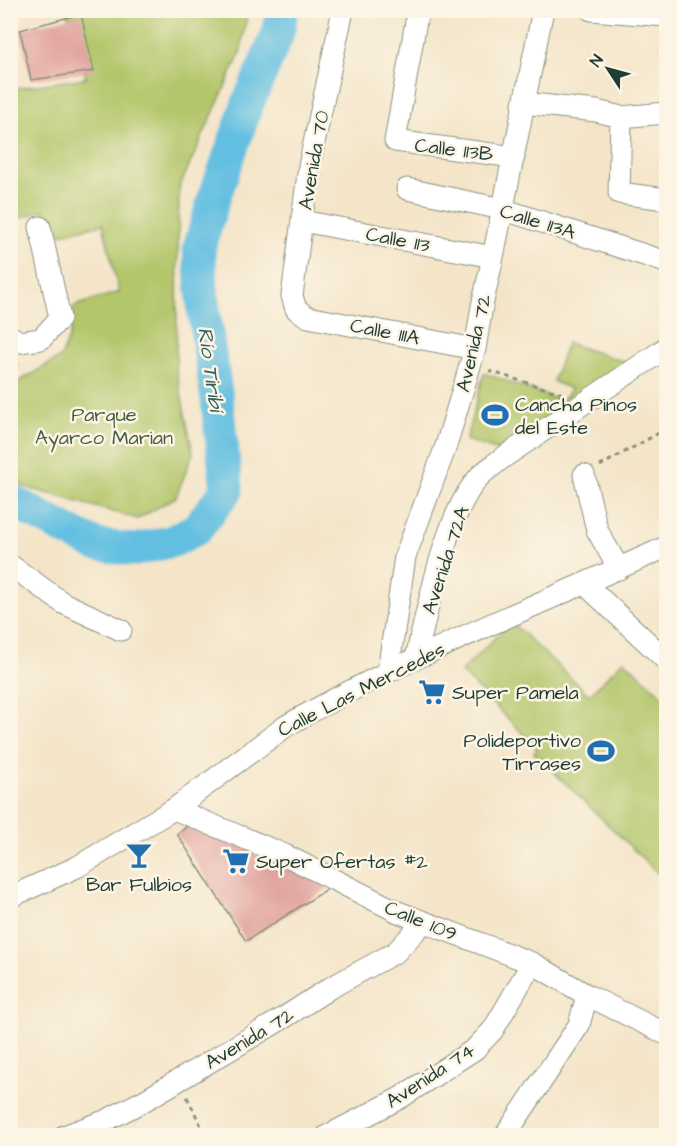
<svg xmlns="http://www.w3.org/2000/svg" width="677" height="1146" viewBox="0 0 677 1146" font-family="'Architects Daughter',sans-serif">
<style>
.green{fill:#b3c66a;stroke:#69824f;stroke-width:1.5}
.lines{fill:none;stroke-linecap:round;stroke-linejoin:round}
.river{stroke:#63bfe1;stroke-width:33}
.building{fill:#e0a19c}
.minor-casing{stroke:#8a917e;stroke-width:23}
.path{stroke:#8a917e;stroke-width:3;stroke-dasharray:4.5 4.5;stroke-linecap:butt}
.minor{stroke:#fff;stroke-width:21}
.labels{text-anchor:middle;stroke-width:5;stroke-linejoin:round;paint-order:stroke}
.street-label{font-size:20px;fill:#1f3d34;stroke:#fcf5e5}
.poi-label{font-size:20px;fill:#1f3d34;stroke:#fcf5e5;text-anchor:start}
.park-label{font-size:20px;fill:#445f42;stroke:#fcf5e5}
.water-label{font-size:21px;font-style:italic;fill:#305e5f;stroke:#fcf5e5}
</style>
<rect width="100%" height="100%" fill="#fcf5e5"/>
<filter id="ink" filterUnits="userSpaceOnUse"><feTurbulence type="fractalNoise" baseFrequency=".0167" numOctaves="2"/><feDisplacementMap in="SourceGraphic" scale="12" xChannelSelector="R" yChannelSelector="G"/><feConvolveMatrix kernelMatrix="1 2 1 2 8 2 1 2 1" color-interpolation-filters="sRGB"/></filter>
<filter id="wash" filterUnits="userSpaceOnUse"><feTurbulence type="fractalNoise" baseFrequency=".008" numOctaves="4" result="noise"/><feDisplacementMap in="SourceGraphic" scale="24" xChannelSelector="R" yChannelSelector="G"/><feGaussianBlur stdDeviation="1.35" result="paint"/><feColorMatrix in="noise" values="0 0 0 0 0 0 0 0 0 0 0 0 0 0 0 0 0 1.4 0 .05"/><feComposite in="paint" operator="in"/></filter>
<g filter="url(#wash)">
<rect width="100%" height="100%" fill="#f4e5c9"/>
<path class="green" d="M67,11H248L240,54L179,188L176,369L193,453L176,497L138,519L11,483V386L61,357L70,335L74,306L119,292L103,224L52,236L44,210L11,221V89L86,78Z
M666,326V352L507,454L466,440L484,373L562,401L571,389L553,381L567,343L632,364L663,337Z
M511,622L589,695L624,660L666,699V881L534,753L537,748L461,672Z"/>
<g class="lines">
<path class="river" d="M10,500L66,530L97,545L135,550L173,541L196,529L227,490L216,392L204,314L199,248L214,198L248,103L278,33L282,10"/>
</g>
<g id="blocks">
<path class="building" d="M81,14L94,71L31,80L20,30Z
M197,819L329,888L246,941L177,834Z"/>
</g>
</g>
<g filter="url(#ink)">
<use href="#blocks" fill-opacity="0" stroke="#8a917e" stroke-width="1.5"/>
<g class="lines">
<defs>
<path id="minor" d="M343,10L309,166L292,296L296,309L308,317L475,349
M418,10L395,141L514,157
M591,10L666,16
M523,103L596,111L621,117L666,113
M621,117L619,193L666,199
M407,189L502,209L666,262
M302,221L493,257
M10,336L20,342L41,339L60,318L40,227
M584,475L597,530L619,569
M10,565L63,603L121,630
M585,584L666,660
M416,658C428,608 445,514 480,476C486,470 494,465 501,459L666,348
M388,671L405,557L446,446L475,349L482,306L493,257L543,10
M174,809L285,855L398,912L532,963L587,995L666,1034
M10,897L77,867L174,809L286,726C407,656 539,605 666,547
M64,1136L107,1120L147,1099L285,1017L330,988L396,952L423,923
M327,1136L400,1098L475,1049L493,1030L532,963
M505,1136L579,1025L587,995"/>
</defs>
<use href="#minor" class="minor-casing"/>
<path class="path" d="M10,370L19,364
M489,371L563,394
M600,466L666,429
M187,1097L206,1136"/>
<use href="#minor" class="minor"/>
</g>
</g>
<defs>
<symbol id="stadium-bare" viewBox="-9 -9 18 18"><path d="M0-5a6.5 5 0 1 0 0 10a6.5 5 0 1 0 0-10ZM-3.5-1.8h7v3.6h-7Z" fill="#1f6fb2" stroke="#fcf5e5" stroke-width="2.5" paint-order="stroke"/></symbol>
<symbol id="supermarket-bare" viewBox="-9 -9 18 18"><path d="M-6-5.5h2.5l.6 2H6L4.5 2H-2.5L-4.4-4H-6ZM-1.5 3.2a1.3 1.3 0 1 0 .1 0ZM3 3.2a1.3 1.3 0 1 0 .1 0Z" fill="#1f6fb2" stroke="#fcf5e5" stroke-width="2.5" paint-order="stroke"/></symbol>
<symbol id="bar-bare" viewBox="-9 -9 18 18"><path d="M-6-5H6L.8 .8V4.5H3.5V6h-7V4.5H-.8V.8Z" fill="#1f6fb2" stroke="#fcf5e5" stroke-width="2.5" paint-order="stroke"/></symbol>
</defs>
<g fill-rule="evenodd">
<use href="#stadium-bare" x="476" y="396" width="38" height="38"/>
<use href="#supermarket-bare" x="413" y="673" width="38" height="38"/>
<use href="#stadium-bare" x="582" y="732" width="38" height="38"/>
<use href="#bar-bare" x="120" y="836" width="38" height="38"/>
<use href="#supermarket-bare" x="217" y="842" width="38" height="38"/>
</g>
<g class="labels">
<g class="street-label">
<text transform="translate(454 149) rotate(7)" y="7">Calle 113B</text>
<text transform="translate(313 160) rotate(-80)" y="7">Avenida 70</text>
<text transform="translate(538 221) rotate(17)" y="7">Calle 113A</text>
<text transform="translate(398 239) rotate(11)" y="7">Calle 113</text>
<text transform="translate(385 331) rotate(11)" y="7">Calle 111A</text>
<text transform="translate(473 343) rotate(-77)" y="7">Avenida 72</text>
<text transform="translate(445 560) rotate(-72)" y="7">Avenida 72A</text>
<text transform="translate(361 689) rotate(-27)" y="7">Calle Las Mercedes</text>
<text transform="translate(421 920) rotate(22)" y="7">Calle 109</text>
<text transform="translate(249 1038) rotate(-31)" y="7">Avenida 72</text>
<text transform="translate(430 1075) rotate(-33)" y="7">Avenida 74</text>
</g>
<g class="poi-label">
<text x="515" y="411">Cancha Pinos<tspan x="515" dy="23">del Este</tspan></text>
<text x="452" y="699">Super Pamela</text>
<text x="581" y="747" text-anchor="end">Polideportivo<tspan x="581" dy="23">Tirrases</tspan></text>
<text x="256" y="868">Super Ofertas #2</text>
<text x="139" y="891" text-anchor="middle">Bar Fulbios</text>
</g>
<g class="park-label">
<text x="104" y="421">Parque<tspan x="104" dy="23">Ayarco Marian</tspan></text>
</g>
<g class="water-label">
<text transform="translate(211 369) rotate(82)" y="7">Río Tiribí</text>
</g>
</g>
<rect width="677" height="1146" fill="none" stroke="#fcf5e5" stroke-width="36"/>
<g transform="translate(608 69) rotate(306)" stroke="#fcf5e5" stroke-width="4.5" paint-order="stroke">
<path d="M0-4.5L10 22L0 15L-10 22Z" fill="#1f3d34"/>
<text y="-9" font-size="16" font-weight="bold" text-anchor="middle" fill="#1f3d34">N</text>
</g>
</svg>
